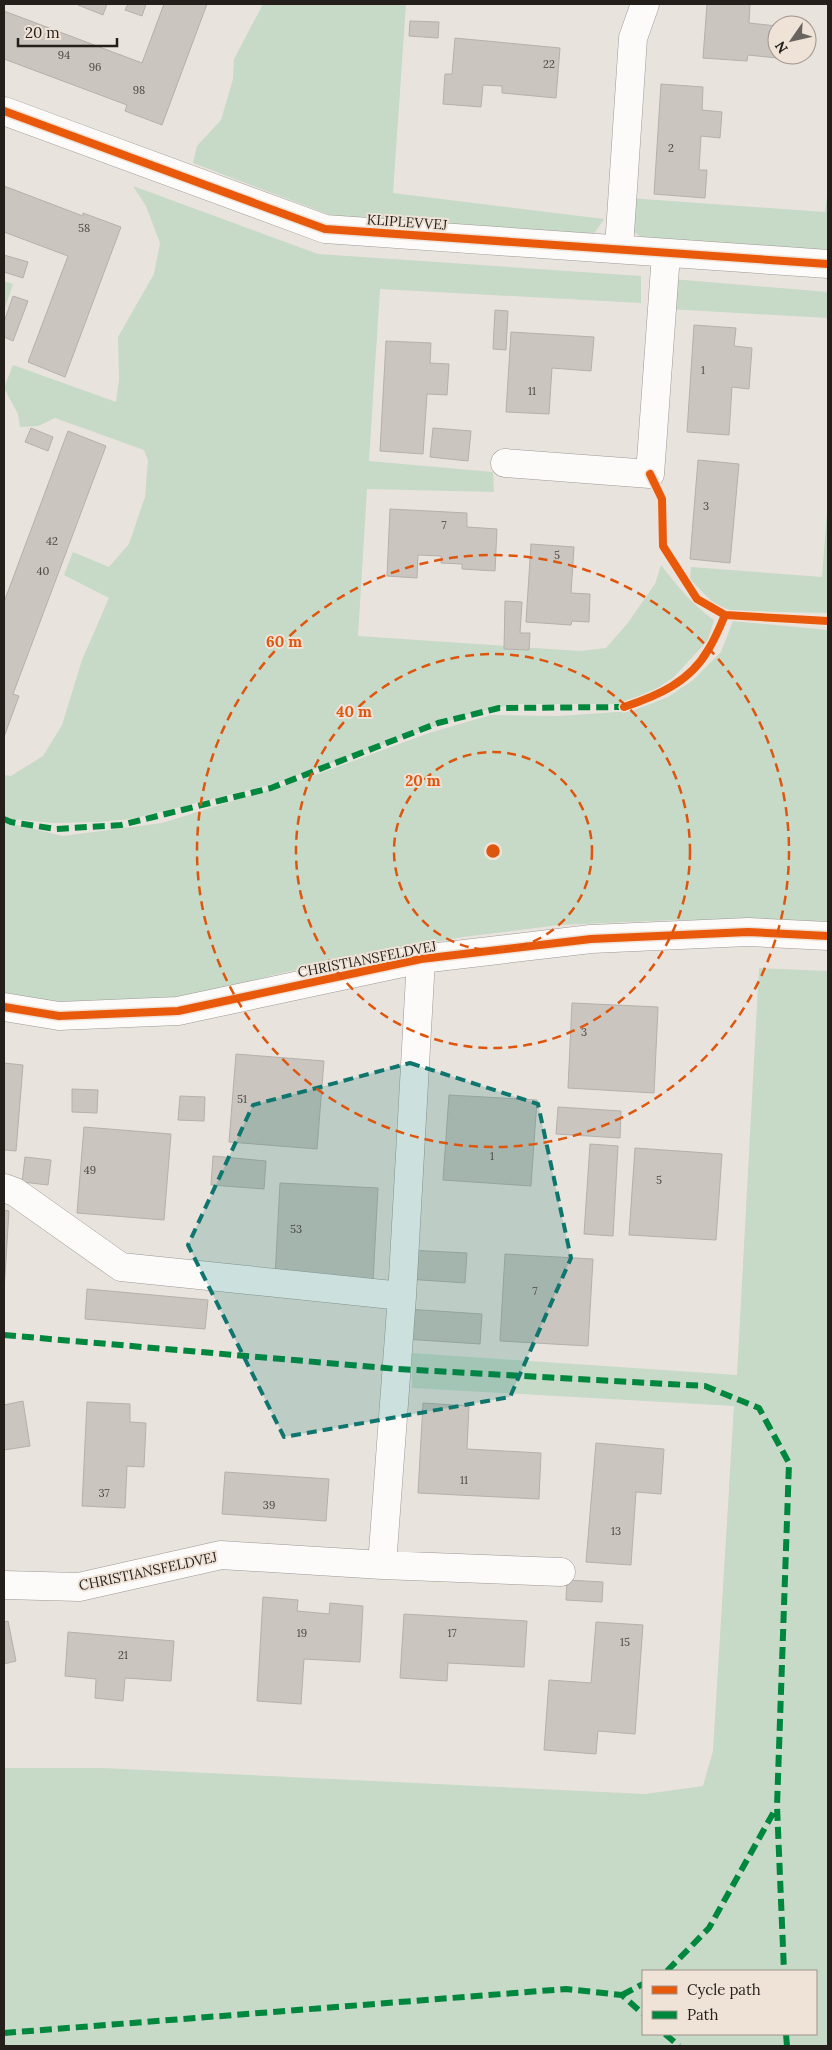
<svg xmlns="http://www.w3.org/2000/svg" width="832" height="2050" viewBox="0 0 832 2050" font-family="Lora,serif">
<style>
.green{fill:#c7d9c7;fill-rule:evenodd}
.building{fill:#cac5bf;stroke:#b5b0ac}
.lines{fill:none;stroke-linecap:round;stroke-linejoin:round}
.minor-casing{stroke:#9d9894;stroke-width:29}
.minor{stroke:#fcfbfa;stroke-width:28}
.quiet{stroke:#00873e;stroke-width:6;stroke-dasharray:12 6;stroke-linecap:butt}
.cycleway-casing{stroke:#efe2d7;stroke-width:11}
.cycleway{stroke:#e8590c;stroke-width:8}
.marked{fill:#0f766e;fill-opacity:0.2;stroke:#0f766e;stroke-width:4;stroke-dasharray:10 6;stroke-linejoin:round}
.ring{fill:none;stroke:#de560d;stroke-width:2.5;stroke-dasharray:9 6}
.labels{text-anchor:middle;stroke-width:4;stroke-linejoin:round;paint-order:stroke}
.number-label{font-size:11px;fill:#4e4844}
.street-label{font-size:14px;fill:#241f1b;stroke:#efe2d7}
.centre{fill:#de560d;stroke:#efe2d7;stroke-width:2.5}
.ring-label{font-size:15px;text-anchor:middle;font-weight:bold;fill:#de560d;stroke:#efe2d7;stroke-width:4;stroke-linejoin:round;paint-order:stroke}
</style>
<rect width="100%" height="100%" fill="#e9e3dd"/>
<path class="green" d="M263,4H406L393,193L604,219L593,235L335,217L193,163L197,146L221,120L233,79L234,59Z
M133,186L318,254L641,276V303L380,289L369,461L493,472L494,492L367,489L358,636L580,651L606,648L627,624L655,584L661,565C677,586 693,605 714,620L708,640L674,677L656,689L624,704H514L469,714L273,784L131,819L99,822L53,823L12,819L4,815V775L11,776L43,756L62,725L82,660L109,598L64,575L73,552L109,567L129,544L145,497L148,460L144,450L55,418L38,426L20,427L18,414L4,388L13,365L116,402L119,379L118,337L154,274L160,243L146,206Z
M828,189V250L644,239L633,231L629,198L825,212Z
M672,279L828,292V318L669,309Z
M4,281L13,284L4,311Z
M828,499V613L733,611L715,605L690,579L691,567L822,577Z
M733,621L828,630V925L676,920L559,925L463,937L375,953L273,975L200,995L134,1001L73,1002L23,999L4,994V822L63,836L162,823L310,777L429,733L491,715L558,716L632,711L668,697L693,680L721,652Z
M759,968L828,971V2046H4V1768H102L645,1794L703,1786L713,1751L734,1406L412,1388V1353L737,1375ZM643,1971H816V2034H643Z"/>
<path class="building" d="M79,4H107L103,15L78,5Z
M128,4H146L142,16L125,10Z
M164,4H207L162,125L125,111L127,105L4,59V11L142,63Z
M707,4H750L749,23L777,26V58L748,55L747,61L703,58Z
M410,21L439,22L438,38L409,36Z
M455,38L560,48L556,98L502,93V86L483,85L481,107L443,104L445,74H452Z
M661,84L703,87L702,110L722,112L720,138L701,136L699,170H707L705,198L654,194Z
M4,186L83,216V213L121,227L65,377L28,362L68,256L4,232Z
M4,255L28,262L23,278L4,272Z
M13,296L28,301L13,341L4,337V322Z
M495,310L508,311L506,350L493,349Z
M694,325L736,328L734,346L752,348L749,389L732,387L729,435L687,432Z
M511,332L594,337L591,371L552,368L549,414L506,412Z
M386,341L431,343L430,363L449,364L447,395L427,394L423,454L380,451Z
M31,428L53,437L48,451L25,442Z
M433,428L471,431L468,461L430,457Z
M68,431L106,446L13,694L19,696L4,737V602Z
M698,460L739,464L730,563L690,559Z
M390,509L467,513V527L497,529L495,571L462,569V564L441,563V556L418,555L417,578L387,576Z
M531,544L574,547L571,593L590,594L589,622L572,621L571,625L526,622Z
M505,601L522,602L520,633H530L529,650L504,649Z
M572,1003L658,1007L654,1093L568,1088Z
M236,1054L324,1061L317,1149L229,1142Z
M4,1063L23,1065L16,1151L4,1150Z
M72,1089L98,1090L97,1113L72,1112Z
M449,1095L537,1100L531,1186L443,1180Z
M180,1096L205,1097L204,1121L178,1120Z
M558,1107L621,1111L620,1138L556,1134Z
M84,1127L171,1134L164,1220L77,1213Z
M590,1144L618,1146L613,1236L584,1234Z
M635,1148L722,1154L716,1240L629,1235Z
M213,1156L266,1161L264,1189L211,1185Z
M25,1157L51,1160L48,1185L22,1182Z
M280,1183L378,1188L373,1282L275,1277Z
M4,1210L9,1211L4,1291Z
M408,1250L467,1253L465,1283L407,1279Z
M505,1254L593,1259L588,1346L500,1341Z
M87,1289L208,1300L205,1329L85,1319Z
M407,1309L482,1314L480,1344L404,1339Z
M23,1401L30,1446L4,1450V1405Z
M87,1402L130,1404V1422L146,1423L144,1467L127,1466L125,1508L82,1506Z
M423,1403L469,1406L467,1449L541,1453L539,1499L418,1493Z
M596,1443L664,1449L661,1494L636,1492L631,1565L586,1562Z
M225,1472L329,1479L326,1521L222,1514Z
M567,1580L603,1582L602,1602L566,1600Z
M263,1597L298,1600L297,1611L329,1614L330,1603L363,1606L360,1662L304,1659L301,1704L257,1701Z
M404,1614L527,1621L524,1667L448,1663L447,1681L400,1678Z
M8,1621L16,1661L4,1664V1622Z
M596,1622L643,1625L635,1734L598,1731L596,1754L544,1750L549,1680L591,1683Z
M68,1632L174,1641L171,1681L125,1678L123,1701L95,1698L96,1679L65,1676Z"/>
<g class="lines">
<defs>
<path id="minor" d="M4,111L325,229L828,264
M619,248L633,38L645,4
M505,463L650,474L666,254
M4,1007L59,1016L178,1011L421,959L591,939L748,932L828,936
M4,1188L15,1192L121,1267L402,1296
M382,1565L402,1296L421,959
M4,1585L79,1587L221,1555L382,1565L561,1572"/>
</defs>
<use href="#minor" class="minor-casing"/>
<use href="#minor" class="minor"/>
<path class="quiet" d="M4,819L11,822L56,829L121,825L271,788L438,723L499,708L624,707
M4,1335L397,1369L705,1386L759,1408L789,1463L777,1806L784,1971
M667,1971L709,1928L776,1808
M622,1995L643,1984
M4,2033L566,1989L622,1995L643,2014
M665,2034L679,2046
M786,2034L787,2046"/>
<defs>
<path id="cycleway" d="M4,111L325,229L828,264
M650,474L662,499L663,546L697,599L725,615L828,621
M624,707C657,696 690,682 708,650C715,639 720,627 725,615
M4,1007L59,1016L178,1011L421,959L591,939L748,932L828,936"/>
</defs>
<use href="#cycleway" class="cycleway-casing"/>
<use href="#cycleway" class="cycleway"/>
</g>
<path class="marked" d="M410,1063L538,1104L571,1258L510,1397L284,1437L188,1245L253,1105Z"/>
<g class="ring">
<circle cx="493" cy="851" r="99"/>
<circle cx="493" cy="851" r="197"/>
<circle cx="493" cy="851" r="296"/>
</g>
<g class="labels">
<g class="number-label">
<text x="64" y="59">94</text>
<text x="549" y="68">22</text>
<text x="95" y="71">96</text>
<text x="139" y="94">98</text>
<text x="671" y="152">2</text>
<text x="84" y="232">58</text>
<text x="703" y="374">1</text>
<text x="532" y="395">11</text>
<text x="706" y="510">3</text>
<text x="444" y="529">7</text>
<text x="52" y="545">42</text>
<text x="557" y="559">5</text>
<text x="43" y="575">40</text>
<text x="584" y="1036">3</text>
<text x="242" y="1103">51</text>
<text x="492" y="1160">1</text>
<text x="90" y="1174">49</text>
<text x="659" y="1184">5</text>
<text x="296" y="1233">53</text>
<text x="535" y="1295">7</text>
<text x="464" y="1484">11</text>
<text x="104" y="1497">37</text>
<text x="269" y="1509">39</text>
<text x="616" y="1535">13</text>
<text x="302" y="1637">19</text>
<text x="452" y="1637">17</text>
<text x="625" y="1646">15</text>
<text x="123" y="1659">21</text>
</g>
<g class="street-label">
<text transform="translate(407 222) rotate(4)" y="5">KLIPLEVVEJ</text>
<text transform="translate(367 959) rotate(-11)" y="5">CHRISTIANSFELDVEJ</text>
<text transform="translate(148 1571) rotate(-12)" y="5">CHRISTIANSFELDVEJ</text>
</g>
</g>
<circle cx="493" cy="851" r="8" class="centre"/>
<g class="ring-label">
<text x="284" y="647">60 m</text>
<text x="354" y="717">40 m</text>
<text x="423" y="786">20 m</text>
</g>
<rect width="832" height="2050" fill="none" stroke="#241f1b" stroke-width="10"/>
<rect x="642" y="1970" width="175" height="65" fill="#efe2d7" stroke="#9e948c"/>
<rect x="652" y="1986" width="25" height="8" fill="#e8590c" stroke="#9e948c"/>
<text x="687" y="1995" font-size="15" fill="#241f1b">Cycle path</text>
<rect x="652" y="2011" width="25" height="8" fill="#00873e" stroke="#9e948c"/>
<text x="687" y="2020" font-size="15" fill="#241f1b">Path</text>
<g transform="translate(792 40) rotate(236)"><circle r="24" fill="#efe2d7" stroke="#9e948c"/>
<path d="M0-4L9 19L0 12L-9 19Z" fill="#69645f"/>
<text y="-8" font-size="14" font-weight="bold" text-anchor="middle" fill="#241f1b">N</text>
</g>
<path d="M18 38v8h99v-8" fill="none" stroke="#241f1b" stroke-width="2.5"/>
<text x="25" y="38" font-size="15" fill="#241f1b" stroke="#efe2d7" stroke-width="4" paint-order="stroke">20 m</text>
</svg>
